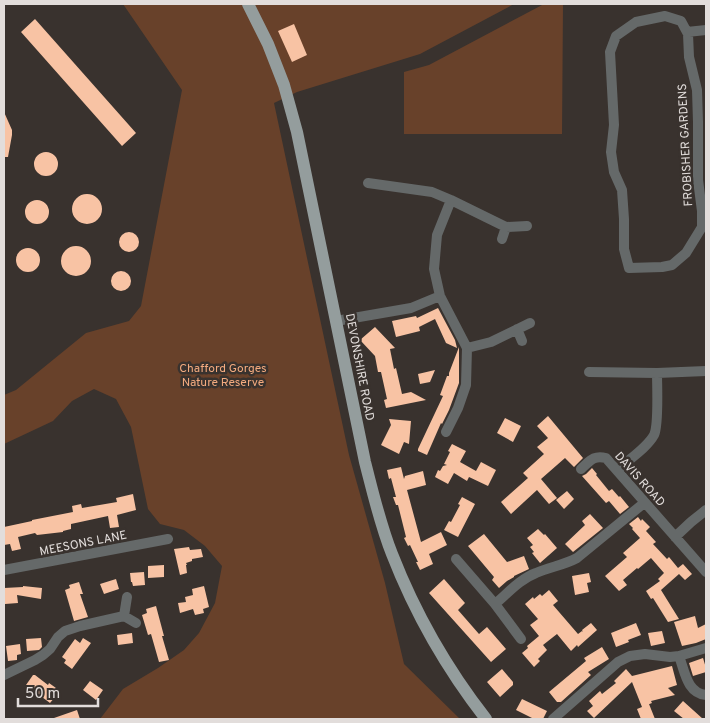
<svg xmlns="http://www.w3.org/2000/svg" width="710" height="723" viewBox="0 0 710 723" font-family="Overpass,sans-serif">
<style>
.green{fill:#68412a}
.building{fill:#f8c3a4}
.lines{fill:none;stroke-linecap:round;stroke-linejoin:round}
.street{stroke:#656969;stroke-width:10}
.primary{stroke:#949d9d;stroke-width:12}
.labels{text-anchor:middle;stroke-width:5;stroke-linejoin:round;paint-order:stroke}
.street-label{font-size:12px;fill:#e2dddb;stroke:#39322e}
.park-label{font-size:12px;fill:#f4ab7f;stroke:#39322e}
</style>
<rect width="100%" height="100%" fill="#39322e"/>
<path class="green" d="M123,4H514L420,54L297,92L274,103L349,455L385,583L404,664L460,719H100L123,689L158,668L184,650L199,633L215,603L222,566L205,546L184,530L160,524L148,509L131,427L116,399L94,389L72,401L53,421L4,444V395L16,390L86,333L129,321L141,306L182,90Z
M544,4H563L562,134H404V72L429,65Z"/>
<path class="building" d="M35,19L136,133L122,146L21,32Z
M294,24L307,55L292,62L278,31Z
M4,112L12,130V135L8,157H4Z
M34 164a12 12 0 1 1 24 0a12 12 0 1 1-24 0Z
M72 209a15 15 0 1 1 30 0a15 15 0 1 1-30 0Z
M25 212a12 12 0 1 1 24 0a12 12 0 1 1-24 0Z
M119 242a10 10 0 1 1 20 0a10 10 0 1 1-20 0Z
M61 261a15 15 0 1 1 30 0a15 15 0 1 1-30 0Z
M16 260a12 12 0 1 1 24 0a12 12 0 1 1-24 0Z
M111 281a10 10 0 1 1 20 0a10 10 0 1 1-20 0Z
M438,308L455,340L457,348L446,343L435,319L419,327L420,331L396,337L392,321L416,316L417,318Z
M375,327L395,348L390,349L394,369L396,368L402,394L411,392L426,400L386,408L384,400L387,399L381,372H378L375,356L360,340Z
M459,347V383L449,410L442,424L441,423L427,455L418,451V449L443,396L440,395L447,376H449V373Z
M435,370L430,382L420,384L418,374Z
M548,416L583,458L574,467L565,458L541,479L557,498L549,504L537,490L511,514L501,502L528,478L523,473L544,454L537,447L548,438L537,426Z
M505,418L521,426L513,442L497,433Z
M389,419L411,421L409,444L404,442L399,454L381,445L391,425Z
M452,444L466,451L460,462L476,471L481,462L496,470L488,486L469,477L467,481L454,473L448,484L435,477L438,470L440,471L443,466L447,465L444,464L450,452L448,451Z
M401,467L404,479L405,476L423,471L426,485L407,490L421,542L441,532L447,545L429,554L433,564L420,570L416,562H418L410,545L408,546L404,538L406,537L398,505H396L393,497H396L391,478L389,479L387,470Z
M592,468L597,474L596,475L609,491L612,489L619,497L620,496L629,507L620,514L609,501L606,503L582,476L586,474Z
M567,491L574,499L564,509L556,500Z
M133,494L136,510L117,515L119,527L110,528L108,516L71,524V529L63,531V532L37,535L35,533L18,537L21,549L12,551L10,544L4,545V527L32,521V520L73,512L72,506L81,504L82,508L117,502L116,498Z
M462,497L475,504L458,537L444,530L449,521L451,522L460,505L458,504Z
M590,514L603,528L573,552L565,544L585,525L582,521Z
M638,517L641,521L642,519L650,527L646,531L656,542L653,544L667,559L669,557L678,568L683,564L692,574L685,580L679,574L661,590L679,619L668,622L653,598L651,599L646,591L660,581L658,579L664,573L651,558L638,569L637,568L623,580L627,585L619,591L605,576L627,557L623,553L640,538L632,529L633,528L629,524Z
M538,529L544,535L545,534L557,548L540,563L532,553L534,552L530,547L533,545L527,538Z
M484,534L507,562L524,556L529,569L514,576V577L507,581L499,588L492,580L494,577L468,546Z
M189,547L190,550L201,549L203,557L192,559V561L186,563L187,565H186L187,573L180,575L174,549Z
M164,565V577L148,578V566Z
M144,572L145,585L133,586L132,582H131L130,573Z
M589,573L591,582L587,583L589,592L575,595L572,576Z
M116,579L119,589L104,594L100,584Z
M444,579L465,603L458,610L479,634L487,627L506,649L491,662L429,593Z
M79,582L83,594H80L88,617L74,621L65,590L70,588L69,585Z
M23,586L42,588L41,599L17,595L18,603L5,604L4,588L23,587Z
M204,586L209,607L203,609L204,613L195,615L193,609L180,613L178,603L186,602L185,597L193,595L192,589Z
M549,590L558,601L553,605L578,634L582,631L583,632L582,630L591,623L597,630L578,647L577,645L571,651L557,634L543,645L547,650L538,659L540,661L534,667L522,653L528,648L527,646L539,636L530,625L538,619L525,604L533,597L534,599L540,594L542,596Z
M156,606L164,636H162L169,660L159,662L151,634L148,635L142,615L147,613L146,609Z
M695,616L698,628L706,624V639L696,643L682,646L674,622Z
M636,623L641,635L628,640L629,642L616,647L611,633Z
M662,631L665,643L651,646L648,633Z
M132,633L133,643L118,645L117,635Z
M41,638L42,647L39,650L27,651L26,639Z
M83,638L91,643L72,669L64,663L66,660L62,657L75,639L80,643Z
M20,644L21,654L17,655V660L8,661L6,646Z
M602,647L609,659L588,672L591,675L561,702H557L549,692L586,661L584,658Z
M703,658L706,668V672L693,676L689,663Z
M672,666L677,685L668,688L675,695L651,701L652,703L647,705L649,704L655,719H641L637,709L642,707L632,682L594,718L587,711L593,706L589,701L600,691L602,694L616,683L614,681L626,669L632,676Z
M502,669L513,682V685L500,697L487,682Z
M33,675H35L48,685L49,683L56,688L53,692L55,693V697L50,703L26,685Z
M90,681L103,690L96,700L83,690Z
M522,699L547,711L543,719H534L516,710Z
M683,701L703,719H684L674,711Z
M77,710L80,719H54V718Z"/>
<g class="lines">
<path class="street" d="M665,16L681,21L688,34L689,57L697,90L698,122V180L702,211V227L686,253L672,265L662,267L629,268L624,249V219L622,190L614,172L611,152L614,125L610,52L616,36L636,22Z
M687,32L706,30
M368,183L432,192L451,200L437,235L434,269L440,296
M451,200L506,227
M502,239L506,227L527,226
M336,321L411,308L440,296L467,348L466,385L458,408L446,432
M517,329L522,341
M467,348L491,342L530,323
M589,372L657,373L706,371
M581,469C590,461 593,455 606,458L706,572
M617,470C628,460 647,448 654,435C659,425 657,386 657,373
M675,537L691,522L706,510
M456,559L495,604L521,639
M4,570L168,539
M127,597L124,616L136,623
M495,604C508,593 520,579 536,573C550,567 564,565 577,558L644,503
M679,656C685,672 687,693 706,695
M4,675L35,660L43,655L50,649L58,637L65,631L80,626L124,616
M553,719L618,662L630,656L645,654L670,657L679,656L706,648"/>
<path class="primary" d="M248,4L268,44L277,67L284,85L297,132L365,462C373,493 380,524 392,554C415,613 447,669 486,719"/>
</g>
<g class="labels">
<g class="street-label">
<text transform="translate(685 145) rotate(-93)" y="4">FROBISHER GARDENS</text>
<text transform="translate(360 367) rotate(79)" y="4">DEVONSHIRE ROAD</text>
<text transform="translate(640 479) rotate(48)" y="4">DAVIS ROAD</text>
<text transform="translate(83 543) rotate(-11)" y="4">MEESONS LANE</text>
</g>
<g class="park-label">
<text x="223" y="372">Chafford Gorges<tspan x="223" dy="14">Nature Reserve</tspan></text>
</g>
</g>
<rect width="710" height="723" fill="none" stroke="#e2dddb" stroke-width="10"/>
<path d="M18 698v8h80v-8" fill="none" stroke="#e2dddb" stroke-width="2.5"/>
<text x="25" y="698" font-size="15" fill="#e2dddb" stroke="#39322e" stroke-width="4" paint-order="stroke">50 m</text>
</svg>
